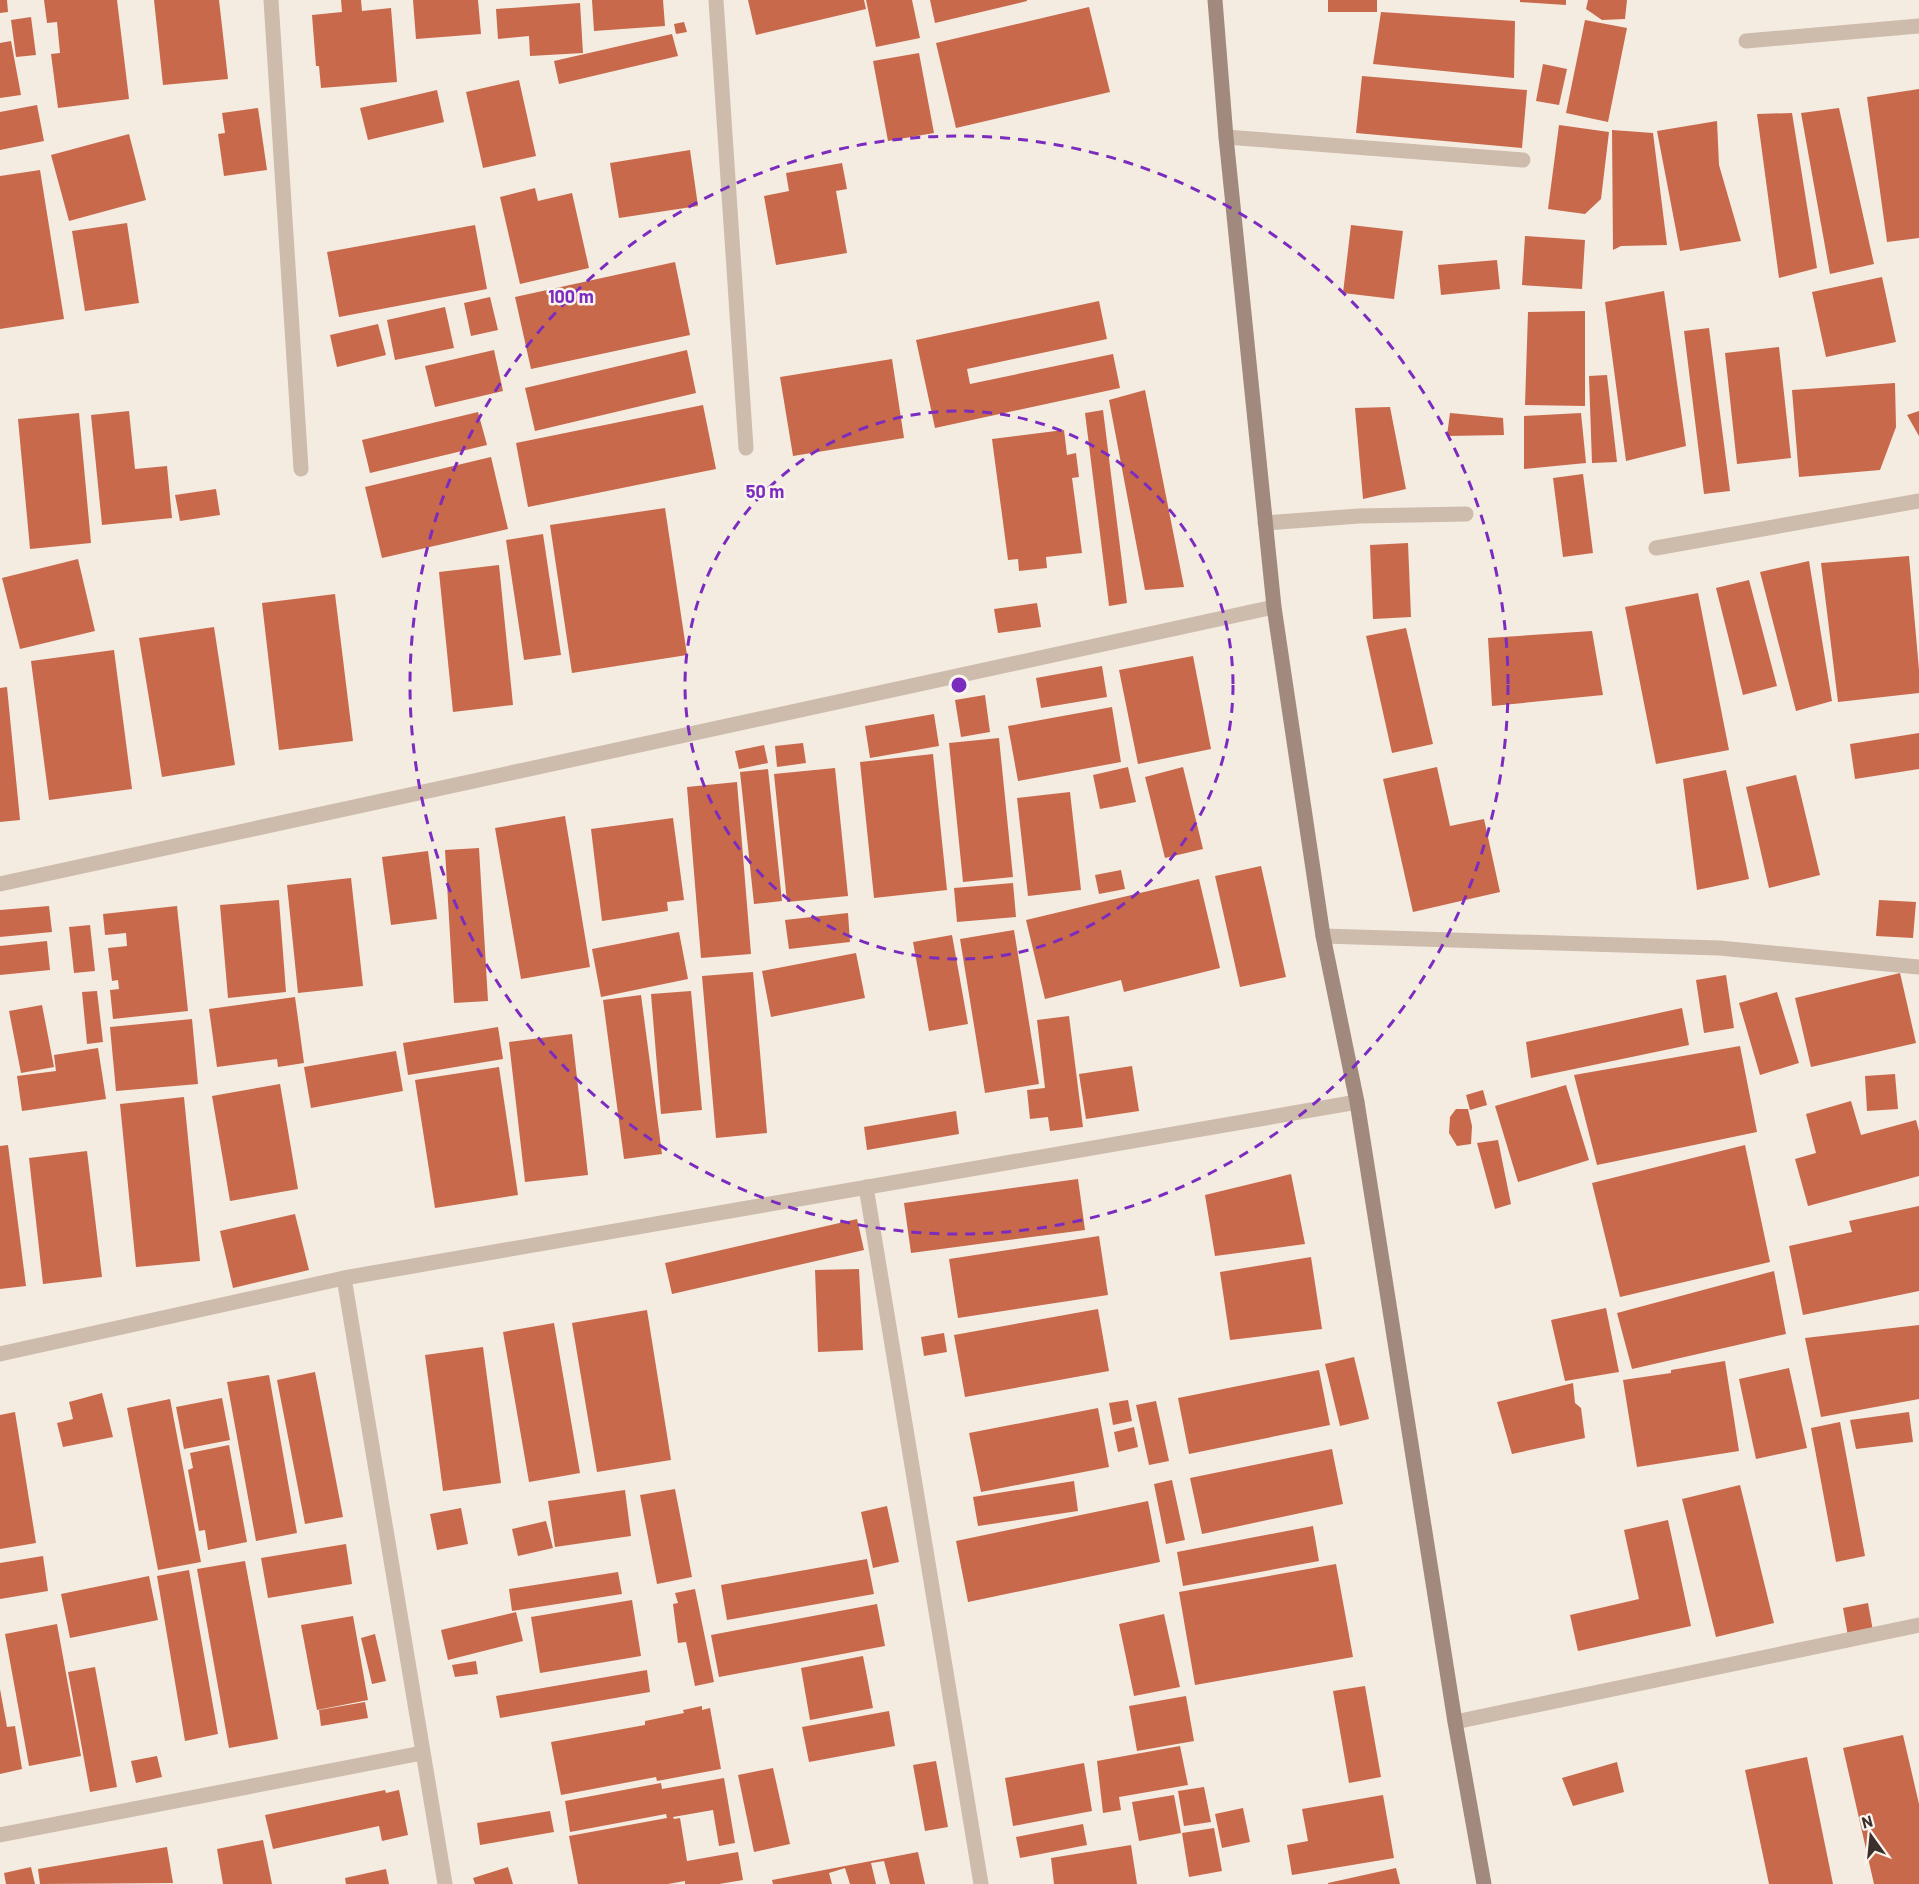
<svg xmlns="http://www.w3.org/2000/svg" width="1919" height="1884" viewBox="0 0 1919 1884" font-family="Barlow,sans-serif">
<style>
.building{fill:#c8694b}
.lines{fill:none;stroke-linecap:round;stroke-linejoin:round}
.lane{stroke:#cdbbac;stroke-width:15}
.street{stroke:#cdbbac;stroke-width:15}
.secondary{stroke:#a18a7d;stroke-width:15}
.ring{fill:none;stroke:#7b2cbf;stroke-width:3;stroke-dasharray:10 8}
.centre{fill:#7b2cbf;stroke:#fbf5ee;stroke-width:3}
.ring-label{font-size:18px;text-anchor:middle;font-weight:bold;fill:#7b2cbf;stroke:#fbf5ee;stroke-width:5;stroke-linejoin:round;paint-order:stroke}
</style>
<rect width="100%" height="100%" fill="#f4ebe1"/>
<path class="building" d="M0,0H7L8,12L0,13Z
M44,0H117L129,99L58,108L51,54L60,53L57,22L47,23Z
M154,0H219L228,79L163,85Z
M341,0H361L362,11L391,8L397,82L321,88L319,66H316L312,15L342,12Z
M413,0H478L481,34L416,39Z
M592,0H663L665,26L594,31Z
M748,0H864L866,9L756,35Z
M866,0H912L920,38L876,47Z
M930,0H1027V1L935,23Z
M1328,0H1377V12H1328Z
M1520,0H1566V5L1520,2Z
M1588,0H1627L1625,19L1602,20L1586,9Z
M580,3L583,53L530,56L529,36L498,39L496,9Z
M1089,7L1110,92L956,128L936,43Z
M1381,12L1515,21L1514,78L1373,64Z
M31,17L36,55L16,57L11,20Z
M1585,20L1627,28L1608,122L1566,113Z
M684,22L687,32L676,34L674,24Z
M672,34L678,56L559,84L554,61Z
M11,41L21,95L0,98V43Z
M919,53L934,133L888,141L873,61Z
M1543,64L1567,69L1559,105L1536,101Z
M1362,76L1527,90L1522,148L1356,133Z
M519,80L536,156L483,168L466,92Z
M1919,89V238L1887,242L1867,97Z
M437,90L444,122L368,140L360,108Z
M37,105L44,141L0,150V112Z
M258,108L267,170L224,176L218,134L225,133L222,113Z
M1839,108L1874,264L1830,274L1801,113Z
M1792,113L1817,268L1779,278L1757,114Z
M1717,121L1719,165L1741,241L1680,251L1657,131Z
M1559,125L1609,132L1601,199L1585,214L1548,209Z
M1612,130L1653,133L1667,245L1621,246L1613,250Z
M129,134L146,200L69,221L51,155Z
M690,150L698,206L619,218L610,163Z
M842,163L847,189L836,191L847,253L776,265L764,196L789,191L786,173Z
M40,170L64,319L0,329V176Z
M535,188L538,201L572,193L589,268L520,284L500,197Z
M127,223L139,303L85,311L72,231Z
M475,225L487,289L339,317L327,252Z
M1351,225L1403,231L1394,299L1343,293Z
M1525,236L1585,240L1582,289L1522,285Z
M1497,260L1500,289L1441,295L1438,265Z
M675,262L690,335L531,369L515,297Z
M1882,277L1896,342L1826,357L1812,292Z
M1664,291L1686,446L1626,461L1605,302Z
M490,297L498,330L471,336L464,303Z
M1099,301L1107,339L967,369L970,384L1113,354L1120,388L935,428L916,340Z
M445,307L454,348L395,360L387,320Z
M1585,311V406L1525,405L1528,312Z
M378,324L386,355L337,367L330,335Z
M1709,328L1730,491L1704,494L1684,331Z
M1779,347L1791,458L1737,464L1725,353Z
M494,350L503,391L435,407L425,366Z
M687,350L696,393L535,431L525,388Z
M892,359L904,438L793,456L780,377Z
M1607,375L1617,462L1592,463L1589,376Z
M1895,383L1896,427L1880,470L1799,477L1792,390Z
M1145,390L1184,587L1145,590L1109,400Z
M703,405L716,469L528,507L516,443Z
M1390,407L1406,489L1363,499L1355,408Z
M1103,410L1127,603L1109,606L1085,413Z
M129,411L135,469L167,466L172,518L102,525L91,415Z
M1919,411V436L1907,415Z
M478,412L487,445L370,473L362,440Z
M79,413L91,543L30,549L18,419Z
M1450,413L1503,418L1504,435L1447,436Z
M1581,413L1586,463L1524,469V416Z
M1064,430L1067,455L1076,453L1079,477L1072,478L1082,553L1046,557L1047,568L1019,571L1018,559L1008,560L992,439Z
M491,457L508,529L382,558L365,487Z
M1583,474L1593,553L1563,557L1553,478Z
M216,489L220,515L180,521L175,495Z
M665,508L687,655L572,673L550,525Z
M543,534L561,655L524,660L506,540Z
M1408,543L1411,617L1373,619L1370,545Z
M1909,556L1919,670V693L1838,702L1821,563Z
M78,559L95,631L20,649L2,578Z
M1809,561L1832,701L1796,711L1760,572Z
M499,565L513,705L453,712L439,572Z
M1749,580L1777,686L1743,695L1716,588Z
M1698,593L1729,750L1656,764L1625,607Z
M335,594L353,741L279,750L262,603Z
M1037,603L1041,627L998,633L994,609Z
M214,627L235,765L162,777L139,638Z
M1406,628L1433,744L1392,753L1366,636Z
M1592,631L1603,695L1492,706L1488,638Z
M114,650L132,789L49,800L31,661Z
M1193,656L1211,749L1138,764L1119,670Z
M1102,666L1107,697L1041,708L1036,678Z
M7,687L20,820L0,822V688Z
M985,695L990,732L961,737L955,700Z
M1112,707L1121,762L1018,781L1008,726Z
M934,714L939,746L870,758L865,726Z
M1919,733V769L1855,779L1850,744Z
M999,738L1013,877L963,882L949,743Z
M803,743L806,763L777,767L775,746Z
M764,745L768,763L739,769L735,751Z
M933,754L947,890L874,898L860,762Z
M1128,767L1136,802L1100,809L1093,775Z
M1183,767L1203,849L1165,858L1145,777Z
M1437,767L1450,826L1484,819L1500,892L1413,912L1383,779Z
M835,768L848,896L787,902L774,774Z
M768,769L782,901L754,904L740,772Z
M1726,770L1749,879L1697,890L1683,779Z
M1796,775L1820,875L1769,888L1746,787Z
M737,782L751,954L701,958L687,787Z
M1070,792L1081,890L1028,896L1017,798Z
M565,816L590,967L521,979L495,828Z
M673,818L684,900L667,902L668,911L602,921L591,829Z
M479,848L488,1001L454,1003L445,850Z
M428,851L437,919L391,925L382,857Z
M1261,866L1286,977L1240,987L1215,876Z
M1121,870L1125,889L1099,894L1095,875Z
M351,878L363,986L298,993L287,885Z
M1199,879L1220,968L1124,992L1121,980L1045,999L1026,920Z
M1013,883L1016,917L957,922L954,888Z
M279,900L286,992L228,998L220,905Z
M1879,900L1916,902L1913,938L1876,936Z
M49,906L52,932L0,937V910Z
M177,906L188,1011L113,1019L110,990L119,989L118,980L112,981L108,948L127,946L126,933L105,935L103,914Z
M848,913L850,942L789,949L785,920Z
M90,925L95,971L74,973L69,927Z
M1014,930L1039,1084L985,1093L960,939Z
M679,932L688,979L601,997L592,949Z
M952,935L968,1024L929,1031L913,942Z
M47,941L50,970L0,975V946Z
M856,953L865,998L771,1017L762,971Z
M753,972L767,1133L716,1138L702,976Z
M1900,973L1916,1043L1811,1067L1795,998Z
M1726,975L1734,1028L1704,1033L1696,980Z
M97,991L103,1042L87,1044L82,992Z
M691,991L702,1110L661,1114L651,994Z
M1777,992L1799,1063L1760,1075L1739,1003Z
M641,995L662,1154L624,1159L603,1000Z
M295,997L304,1063L278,1067L277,1059L217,1067L209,1009Z
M42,1005L54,1067L21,1073L9,1011Z
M1682,1008L1689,1045L1531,1078L1526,1042Z
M1069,1016L1083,1127L1050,1131L1048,1117L1030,1119L1027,1090L1045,1088L1037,1020Z
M192,1019L198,1084L116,1091L110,1027Z
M498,1027L503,1059L408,1075L403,1043Z
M572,1034L588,1175L525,1182L509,1042Z
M1740,1046L1757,1132L1597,1165L1574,1075Z
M98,1048L106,1099L22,1111L17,1076L56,1071L54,1055Z
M396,1051L403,1091L311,1108L304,1067Z
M1132,1066L1139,1111L1086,1119L1079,1074Z
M499,1067L518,1195L435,1208L415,1080Z
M1895,1074L1898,1109L1867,1111L1865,1076Z
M280,1084L298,1189L230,1201L212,1096Z
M1566,1085L1589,1160L1518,1182L1495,1106Z
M1483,1090L1487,1105L1470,1110L1466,1095Z
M184,1097L200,1261L136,1267L120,1104Z
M1851,1101L1861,1135L1916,1120L1919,1131V1176L1808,1206L1795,1159L1816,1153L1806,1114Z
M1456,1109H1468L1472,1126L1471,1144L1457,1146L1449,1133L1450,1117Z
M956,1111L959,1134L867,1150L864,1127Z
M1498,1140L1511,1204L1495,1209L1477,1143Z
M8,1145L26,1286L0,1289V1146Z
M1745,1145L1770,1262L1620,1297L1592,1183Z
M87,1151L102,1277L43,1284L29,1158Z
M1291,1174L1305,1244L1215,1256L1205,1195Z
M1078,1179L1085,1230L911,1253L904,1203Z
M1919,1206V1291L1803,1315L1789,1246L1852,1232L1849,1221Z
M295,1214L309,1270L233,1288L220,1231Z
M857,1219L864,1250L672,1294L665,1263Z
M1099,1236L1108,1295L958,1318L949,1259Z
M1311,1257L1322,1329L1230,1340L1220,1272Z
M859,1269L863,1350L818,1352L815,1270Z
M1774,1271L1786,1334L1632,1369L1617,1313Z
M1606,1308L1619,1372L1565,1381L1551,1320Z
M1098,1309L1109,1371L965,1397L954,1335Z
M647,1310L671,1460L597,1472L572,1323Z
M554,1323L580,1473L529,1482L503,1332Z
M1919,1325V1399L1821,1417L1805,1338Z
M944,1333L947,1352L924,1356L921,1337Z
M483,1347L501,1483L443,1491L425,1355Z
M1354,1357L1369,1419L1340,1426L1325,1364Z
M1725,1361L1739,1451L1637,1467L1623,1380L1671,1373V1370Z
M1789,1368L1807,1448L1756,1459L1739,1379Z
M1319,1370L1330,1425L1189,1454L1178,1398Z
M315,1372L343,1517L305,1524L277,1380Z
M269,1375L297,1533L256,1541L227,1382Z
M1573,1383L1575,1403L1581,1408L1585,1438L1512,1454L1497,1402Z
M102,1393L113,1437L63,1447L57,1423L73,1419L69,1402Z
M222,1398L230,1440L184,1449L176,1407Z
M170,1399L201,1562L158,1570L127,1408Z
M1128,1400L1132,1421L1113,1425L1109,1403Z
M1156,1401L1169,1461L1149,1465L1136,1405Z
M1098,1408L1109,1467L981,1492L969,1433Z
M15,1412L36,1543L0,1549V1415Z
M1909,1412L1913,1442L1856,1449L1850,1420Z
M1840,1422L1865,1556L1836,1562L1811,1428Z
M1134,1427L1138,1447L1118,1452L1114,1432Z
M229,1445L247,1542L208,1550L205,1530L199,1531L188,1470L193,1468L190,1453Z
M1332,1449L1343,1504L1202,1534L1190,1478Z
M1172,1480L1185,1540L1166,1544L1154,1484Z
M1074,1481L1078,1511L978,1526L973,1497Z
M1740,1485L1774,1623L1716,1637L1682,1499Z
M675,1489L692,1577L657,1584L640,1495Z
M625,1490L631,1536L555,1547L548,1501Z
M1148,1501L1160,1562L968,1602L956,1541Z
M887,1506L899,1562L873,1568L861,1512Z
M461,1508L468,1544L437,1550L430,1514Z
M1668,1520L1691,1626L1578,1651L1570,1615L1639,1599L1624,1530Z
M546,1521L553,1548L518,1556L512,1529Z
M1313,1526L1319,1561L1183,1586L1177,1552Z
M346,1544L352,1584L268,1598L261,1558Z
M43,1556L48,1591L0,1599V1563Z
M867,1559L874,1594L727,1620L721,1585Z
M245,1561L278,1739L229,1748L197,1569Z
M1336,1564L1353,1657L1195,1685L1179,1592Z
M189,1570L218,1734L185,1741L157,1576Z
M618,1572L622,1594L512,1611L509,1589Z
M149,1576L158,1620L70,1638L61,1594Z
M695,1589L714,1682L695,1686L686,1642L678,1643L673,1604L678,1603L675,1593Z
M632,1600L641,1656L540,1673L531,1617Z
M1868,1603L1873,1631L1848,1636L1843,1608Z
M877,1604L885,1646L719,1677L711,1635Z
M516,1612L523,1641L448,1660L441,1630Z
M1164,1614L1180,1687L1134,1696L1119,1624Z
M353,1616L368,1700L317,1710L301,1625Z
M57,1624L81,1756L29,1766L5,1634Z
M375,1634L386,1681L372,1684L361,1638Z
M863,1656L873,1708L810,1720L801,1668Z
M476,1661L478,1674L455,1677L452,1665Z
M95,1667L117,1787L90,1792L68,1672Z
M647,1670L650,1692L500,1718L496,1696Z
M1365,1686L1381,1777L1349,1783L1333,1691Z
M0,1689L7,1727L15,1726L22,1769L0,1774Z
M1186,1696L1194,1741L1137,1751L1129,1706Z
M365,1702L368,1718L321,1726L319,1710Z
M702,1706V1710L710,1708L721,1769L657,1781L656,1777L561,1795L551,1742L645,1725V1721L684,1713L683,1710Z
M889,1711L895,1746L809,1762L802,1727Z
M1903,1735L1919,1804V1884H1874L1843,1748Z
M1180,1746L1188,1785L1119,1797L1121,1810L1103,1813L1097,1761Z
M157,1756L162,1777L136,1783L131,1761Z
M1807,1757L1833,1884H1769L1745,1770Z
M936,1761L948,1827L925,1831L913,1765Z
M1617,1762L1624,1792L1573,1806L1562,1778Z
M1084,1763L1092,1811L1013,1826L1005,1778Z
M773,1768L790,1844L754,1852L738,1775Z
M724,1778L735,1843L719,1846L713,1810L673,1817L674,1819L680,1818L687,1861L738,1852L743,1880L719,1884H685V1881L668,1884H578L569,1836L667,1818L666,1814L570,1832L565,1801L661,1783L662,1789Z
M1204,1787L1211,1822L1184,1826L1178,1791Z
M385,1790L386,1793L399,1790L408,1835L382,1841L379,1826L273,1849L265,1815Z
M1174,1795L1181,1833L1139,1841L1132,1802Z
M1383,1795L1394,1858L1292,1875L1287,1845L1308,1841L1302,1809Z
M1243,1808L1250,1842L1222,1848L1215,1814Z
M550,1811L554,1832L480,1845L477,1823Z
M1083,1824L1087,1845L1020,1858L1016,1837Z
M1214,1828L1222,1871L1189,1877L1182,1833Z
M263,1840L272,1884H223L217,1849Z
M1131,1845L1137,1884H1054L1051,1858Z
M167,1847L173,1883L40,1884L38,1869Z
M918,1852L925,1884H890L884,1861L871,1863L876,1884H850L845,1868L829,1873L832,1884H773L772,1880Z
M31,1867L35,1884H6L4,1873Z
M508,1867L513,1884H475L473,1878Z
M1396,1868L1400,1884H1328V1883Z
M386,1869L389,1884H346L345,1878Z"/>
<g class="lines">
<path class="lane" d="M1226,137L1523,160
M1265,523L1359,516L1466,514"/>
<path class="street" d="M271,0L301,469
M716,0L746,448
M1746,41L1919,26
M1656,548L1919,501
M0,884L1274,607
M1323,936L1719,948L1919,967
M866,1187L981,1884
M344,1278L445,1884
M0,1354L344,1278L1357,1102
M1455,1722L1919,1625
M0,1835L422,1753"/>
<path class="secondary" d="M1215,0L1226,137L1274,607L1323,936L1357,1102L1455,1722L1484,1884"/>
</g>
<g class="ring">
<circle cx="959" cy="685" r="274"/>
<circle cx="959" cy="685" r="549"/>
</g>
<circle cx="959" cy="685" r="9" class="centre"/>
<g class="ring-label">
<text x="571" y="303">100 m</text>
<text x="765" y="498">50 m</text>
</g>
<g transform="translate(1871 1836) rotate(345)" stroke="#fbf5ee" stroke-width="4.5" paint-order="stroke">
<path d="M0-4.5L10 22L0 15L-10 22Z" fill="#3b302b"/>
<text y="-9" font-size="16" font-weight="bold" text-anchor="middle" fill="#3b302b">N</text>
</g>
</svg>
